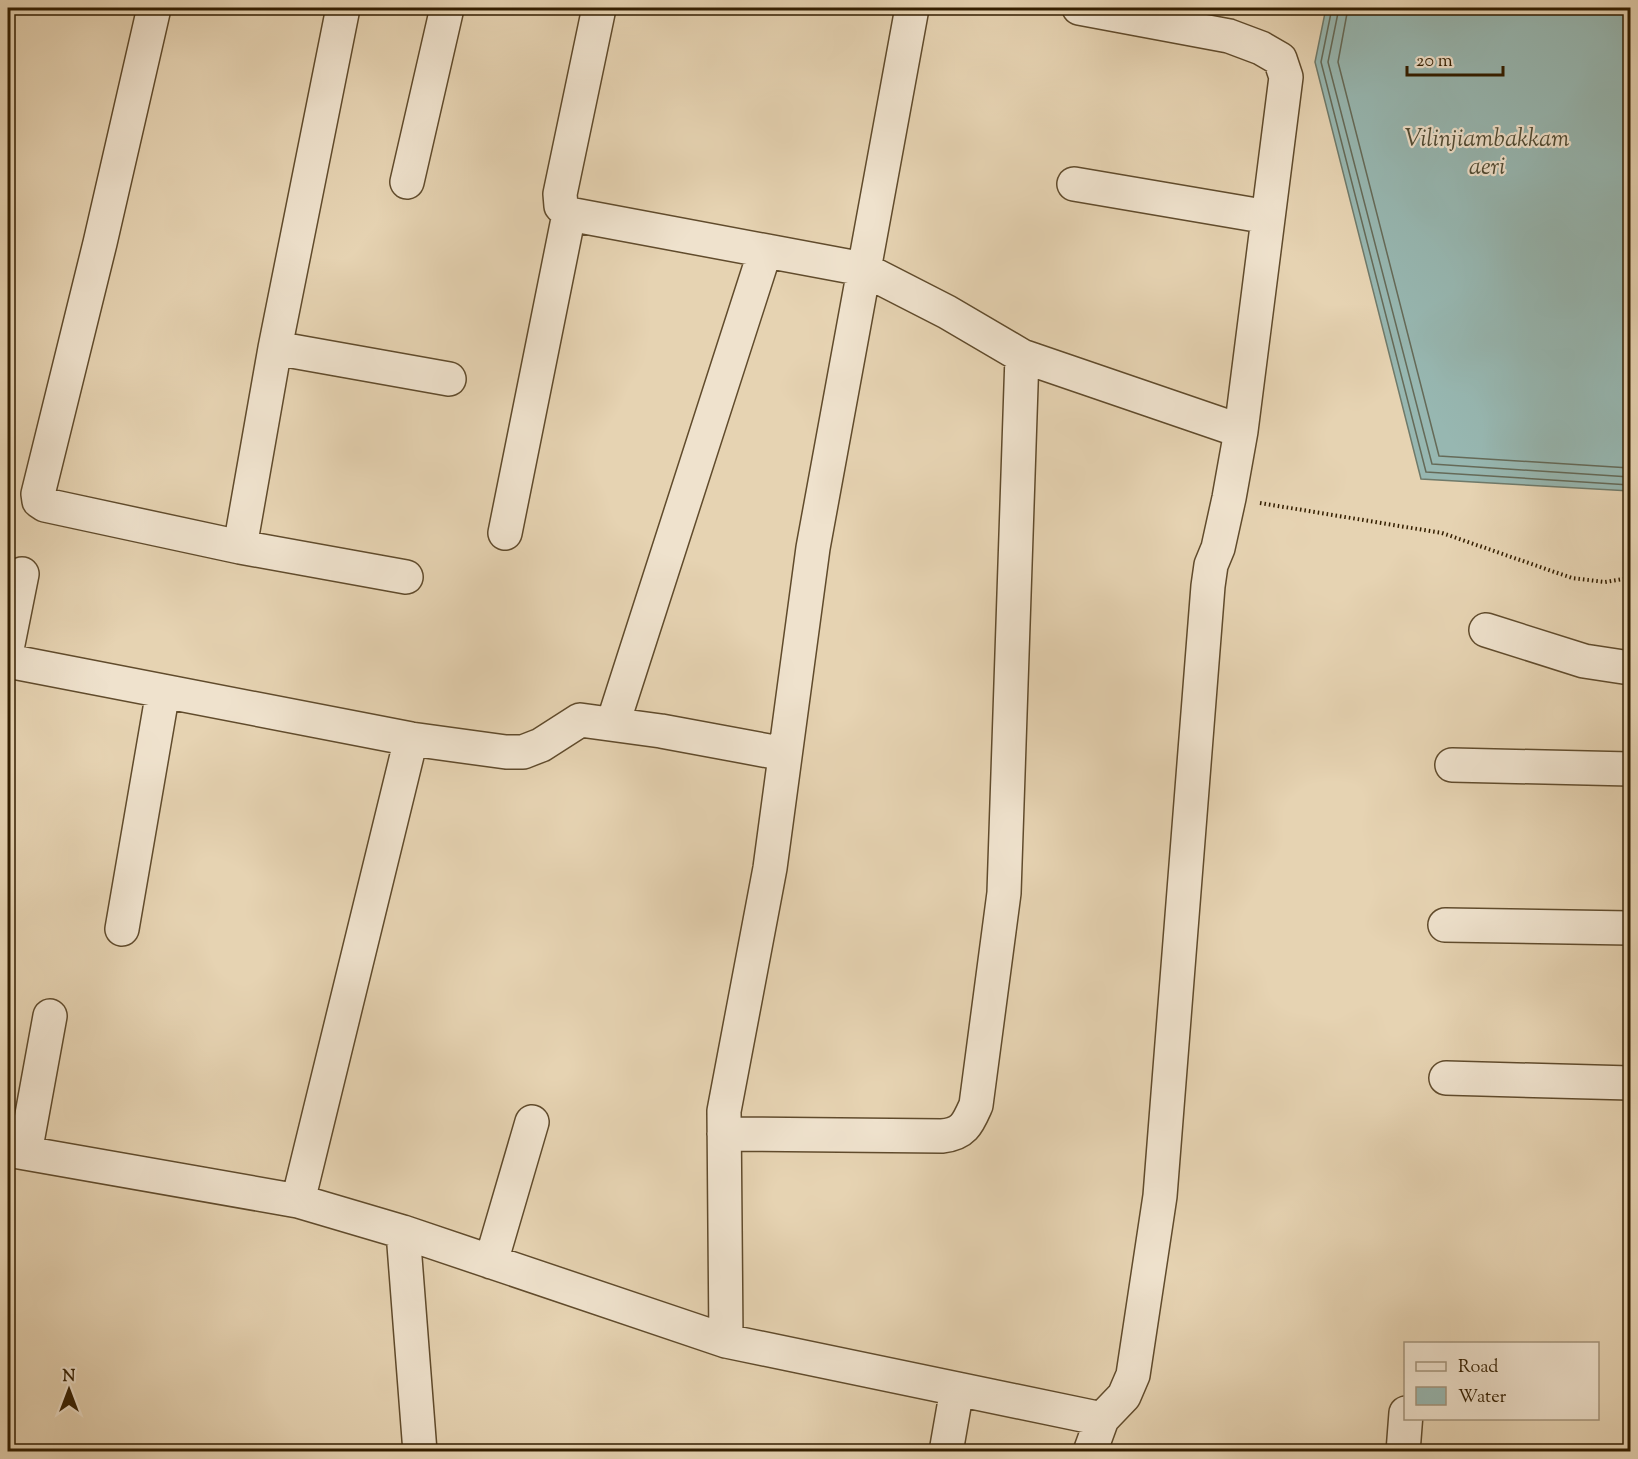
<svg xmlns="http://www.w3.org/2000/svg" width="1638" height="1459" viewBox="0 0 1638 1459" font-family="'Sorts Mill Goudy',serif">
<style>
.water{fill:#97b7b1;stroke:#6f7a6a;stroke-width:1.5}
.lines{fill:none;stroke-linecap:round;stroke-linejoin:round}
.shore{stroke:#656a58;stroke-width:1.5}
.minor-casing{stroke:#604b2c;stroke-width:36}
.path{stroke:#331e00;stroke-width:4;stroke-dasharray:1.5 3;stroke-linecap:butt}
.minor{stroke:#efe2cd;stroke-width:33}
.labels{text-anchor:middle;stroke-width:4.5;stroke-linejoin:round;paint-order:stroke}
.water-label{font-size:24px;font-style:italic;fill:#514c35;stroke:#efe2cd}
</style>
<rect width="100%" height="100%" fill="#e6d3b2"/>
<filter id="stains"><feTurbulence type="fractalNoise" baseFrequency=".00333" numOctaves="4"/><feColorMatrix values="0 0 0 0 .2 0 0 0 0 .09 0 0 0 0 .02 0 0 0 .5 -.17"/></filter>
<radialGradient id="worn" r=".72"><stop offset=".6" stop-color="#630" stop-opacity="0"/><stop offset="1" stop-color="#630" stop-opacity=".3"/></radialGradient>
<path class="water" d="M1326,8H1630V491L1421,479L1315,62Z"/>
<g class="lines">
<path class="shore" d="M1332,8L1321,62L1426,472L1630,485
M1339,8L1328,62L1432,464L1630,477
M1348,8L1338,62L1439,456L1630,468"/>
<defs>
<path id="minor" d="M154,8L100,243L38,494L39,501L45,505L240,547L406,577
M599,8L560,194L561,206L569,214L863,269L947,312L1022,356L1241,431
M1079,8L1229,36L1261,48L1280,59L1286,77L1241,431L1229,498L1218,548L1211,565L1208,586L1160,1196L1133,1375L1124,1396L1102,1419
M407,182L447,8
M1074,184L1268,217
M275,348L449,379
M505,533L569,214
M240,547L275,348L343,8
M1486,630L1584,661L1630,668
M8,644L22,574
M8,661L411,739L506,752H523L541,745L580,720L661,731L785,754
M613,723L765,251
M1452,765L1630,769
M1445,925L1630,928
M122,929L163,691
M1446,1078L1630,1083
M724,1134L942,1136C964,1134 968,1123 976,1105L1004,893L1022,356
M8,1150L298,1201L403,1232L726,1341L1102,1419L1090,1452
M25,1153L50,1016
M298,1201L411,739
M403,1232L420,1452
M491,1262L532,1122
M726,1341L724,1111L770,868L813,548L912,8
M946,1452L957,1389
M1403,1452L1406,1413"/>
</defs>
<use href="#minor" class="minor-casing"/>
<path class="path" d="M1260,503L1442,533L1572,578L1605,582L1630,578"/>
<use href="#minor" class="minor"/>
</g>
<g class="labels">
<g class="water-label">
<text x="1487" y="146">Vilinjiambakkam<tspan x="1487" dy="28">aeri</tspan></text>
</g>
</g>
<rect width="1638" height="1459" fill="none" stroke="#e6d3b2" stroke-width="30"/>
<rect x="9" y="9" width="1620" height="1441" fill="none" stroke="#331e00" stroke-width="3"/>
<rect x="15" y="15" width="1608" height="1429" fill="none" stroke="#331e00" stroke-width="1.5"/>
<rect x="1404" y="1342" width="195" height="78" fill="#efe2cd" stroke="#a4947b" stroke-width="1.5"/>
<rect x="1416" y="1362" width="30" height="9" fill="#efe2cd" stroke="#a4947b" stroke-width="1.5"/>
<text x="1458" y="1372" font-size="18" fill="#331e00">Road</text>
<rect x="1416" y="1387" width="30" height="18" fill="#97b7b1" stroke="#a4947b" stroke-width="1.5"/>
<text x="1458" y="1402" font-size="18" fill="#331e00">Water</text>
<g transform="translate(69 1390)" stroke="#efe2cd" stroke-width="4.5" paint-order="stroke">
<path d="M0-4.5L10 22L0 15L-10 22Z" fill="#331e00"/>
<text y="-9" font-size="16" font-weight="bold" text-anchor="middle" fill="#331e00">N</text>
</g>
<path d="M1407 66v9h96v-9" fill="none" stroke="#331e00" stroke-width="3"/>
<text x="1416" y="66" font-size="18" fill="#331e00" stroke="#efe2cd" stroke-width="4.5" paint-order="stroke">20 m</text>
<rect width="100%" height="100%" filter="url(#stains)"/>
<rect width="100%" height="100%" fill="url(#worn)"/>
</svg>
